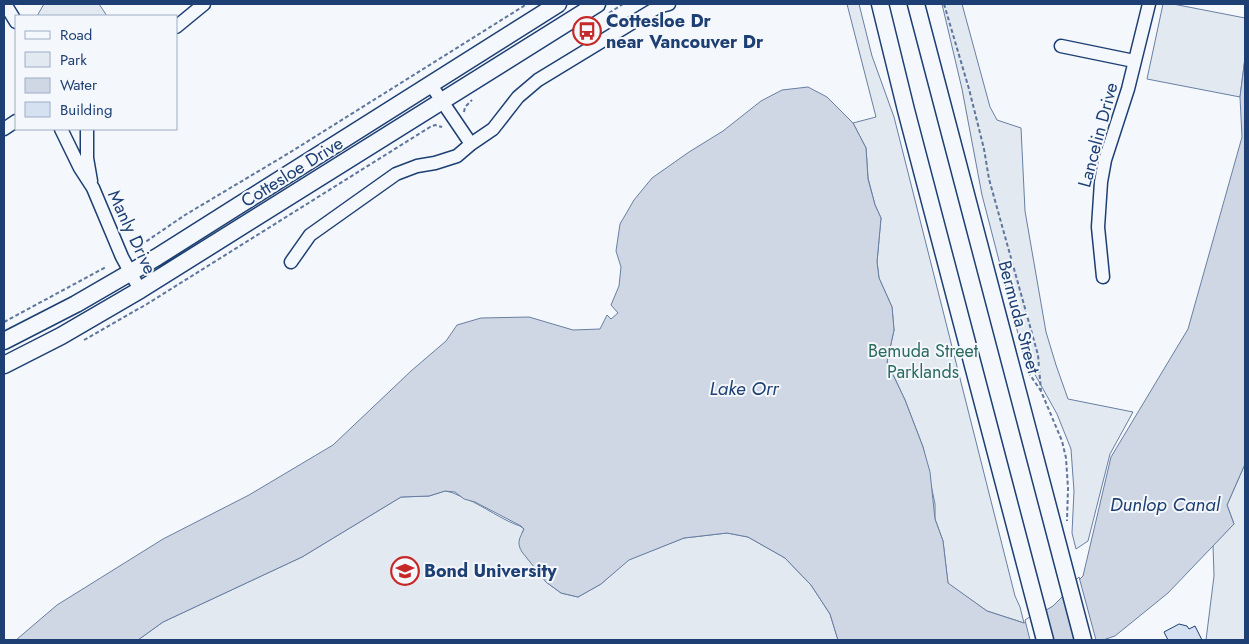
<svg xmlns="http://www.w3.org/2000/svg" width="1249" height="644" viewBox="0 0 1249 644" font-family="Jost,sans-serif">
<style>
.green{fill:#e3e9f0;stroke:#687fa3}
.water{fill:#cfd7e4;stroke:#687fa3}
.pier{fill:#f4f7fb;stroke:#687fa3}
.building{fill:#d5e0f0;stroke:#1d3f73}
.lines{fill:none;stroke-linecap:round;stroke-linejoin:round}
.minor-casing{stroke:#1d3f73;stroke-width:15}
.major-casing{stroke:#1d3f73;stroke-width:19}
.path{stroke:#5e769c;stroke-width:2;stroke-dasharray:4 2.5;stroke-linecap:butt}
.minor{stroke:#f4f7fb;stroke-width:12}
.major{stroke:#f4f7fb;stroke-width:16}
.labels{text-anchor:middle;stroke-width:4;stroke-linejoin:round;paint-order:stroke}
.poi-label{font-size:18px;font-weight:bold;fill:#1d3f73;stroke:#f4f7fb;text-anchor:start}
.street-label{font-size:18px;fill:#1d3f73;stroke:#f4f7fb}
.park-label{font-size:18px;fill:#2c6c60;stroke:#f4f7fb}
.water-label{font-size:19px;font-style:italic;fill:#1d3f73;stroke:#f4f7fb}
</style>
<rect width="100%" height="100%" fill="#f4f7fb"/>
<path class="green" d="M44,4H99L107,16H37Z
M847,4H859L872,56L894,117L1015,596L1020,607L1024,623L987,611L948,584L943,541L935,519V504L923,447L905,400L887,362L894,330L892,307L879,278L877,262L881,218L875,205L868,178L866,148L853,123L876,117Z
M942,4H962L990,107L997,120L1021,128L1025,211L1046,332L1056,365L1068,399L1133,412L1110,454L1088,541L1076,549L1072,533L1074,491L1071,449L1057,414L1023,353L982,195L962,89Z
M1163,4H1173L1245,18V58L1240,97L1147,79Z
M1245,464V640H1206L1214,576L1213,545L1234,524L1227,505Z
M445,491C454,492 458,496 467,499C485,507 502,520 520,526L524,529L522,533L546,582L561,593L578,597L601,584L628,560L684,538L727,533L748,537L785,558L811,585L830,614L838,640H138L163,622L302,557L401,497L429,496Z"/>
<path class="water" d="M1245,58V464L1227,505L1234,524L1168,593L1115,636L1103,640H838L830,614L811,585L785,558L748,537L727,533L684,538L629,560L601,584L578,597L561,593L546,582L522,552C516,542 520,538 524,529L521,526L475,502L464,499L455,492L445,491L429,496L401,497L302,557L163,622L138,640H16L57,605L163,539L249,495L333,445L411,371L446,341L457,325L481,318L529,317L573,330L600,329L607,315L611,319L618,313L611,305L619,286L621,267L616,251L620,224L634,200L652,178L689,152L723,131L761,101L782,90L808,87L827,97L853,123L866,148L868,179L875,205L881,218L877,262L879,278L892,307L894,330L887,362L905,400L923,447L930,472L935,519L943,541L948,583L987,611L1024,623L1053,606L1083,576L1111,457L1188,329L1242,137L1240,97Z"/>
<path class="pier" d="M1079,577L1096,640H1076L1063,592Z
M1044,608L1052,640H1030L1025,620Z"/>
<path class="building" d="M1179,624L1187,626L1189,629L1195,626L1202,640H1168L1164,632Z"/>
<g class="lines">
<defs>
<path id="minor" d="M5,4L16,22
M176,27L204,4
M1061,46L1134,61
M431,85L471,144
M4,129L16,121
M61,129L80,168L93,188L122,257L140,290
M87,129V158L91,181
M291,262L310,235L396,174L417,166L435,163L457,156L471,144L493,129L518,97L538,80L658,7L669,4
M1103,277L1098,227L1101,182L1105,160L1128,89L1149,4"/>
<path id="major" d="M880,4L906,110L1045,640
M916,4L1083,640
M4,341L76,304L157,257L558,4
M4,365L61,336L140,290L597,4"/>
</defs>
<use href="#minor" class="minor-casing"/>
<use href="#major" class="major-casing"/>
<path class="path" d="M944,4L969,89L984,149L989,179L1038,355L1041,391L1062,441L1066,458L1068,488L1067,521
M609,13L623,4
M464,112L465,107L472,100
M141,245L185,215L289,153L527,4
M4,322L106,267
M84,340L147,304L430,127L435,125L442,127
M1028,372L1041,391"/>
<use href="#minor" class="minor"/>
<use href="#major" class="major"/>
</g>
<defs>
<symbol id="bus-ring" viewBox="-11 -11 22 22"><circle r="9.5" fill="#f4f7fb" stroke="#c62828" stroke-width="1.5"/><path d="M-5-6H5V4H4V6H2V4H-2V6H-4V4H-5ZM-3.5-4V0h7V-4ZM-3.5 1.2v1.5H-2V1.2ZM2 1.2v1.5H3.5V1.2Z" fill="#c62828"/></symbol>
<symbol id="university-ring" viewBox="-11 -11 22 22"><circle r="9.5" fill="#f4f7fb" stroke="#c62828" stroke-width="1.5"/><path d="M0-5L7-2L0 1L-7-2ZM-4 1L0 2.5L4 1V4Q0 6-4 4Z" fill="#c62828"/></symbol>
</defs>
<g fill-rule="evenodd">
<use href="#bus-ring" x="571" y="15" width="32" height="32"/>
<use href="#university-ring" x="389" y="555" width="32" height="32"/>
</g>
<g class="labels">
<g class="poi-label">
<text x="606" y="27">Cottesloe Dr<tspan x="606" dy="21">near Vancouver Dr</tspan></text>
<text x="424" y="577">Bond University</text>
</g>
<g class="street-label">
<text transform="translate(1098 135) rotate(-75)" y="6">Lancelin Drive</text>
<text transform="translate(292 172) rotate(-32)" y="6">Cottesloe Drive</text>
<text transform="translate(132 232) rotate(65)" y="6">Manly Drive</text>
<text transform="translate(1019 317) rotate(75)" y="6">Bermuda Street</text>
</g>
<g class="park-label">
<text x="923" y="357">Bemuda Street<tspan x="923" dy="21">Parklands</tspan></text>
</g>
<g class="water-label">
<text x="744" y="395">Lake Orr</text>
<text x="1165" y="511">Dunlop Canal</text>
</g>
</g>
<rect width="1249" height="644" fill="none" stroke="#1d3f73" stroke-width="10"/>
<rect x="15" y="15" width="162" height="115" fill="#f4f7fb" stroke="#9eadc5"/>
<rect x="25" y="31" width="25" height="8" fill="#f4f7fb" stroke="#9eadc5"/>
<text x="60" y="40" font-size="15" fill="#1d3f73">Road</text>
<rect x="25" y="52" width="25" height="15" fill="#e3e9f0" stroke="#9eadc5"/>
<text x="60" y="65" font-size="15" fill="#1d3f73">Park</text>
<rect x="25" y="78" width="25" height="15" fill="#cfd7e4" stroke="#9eadc5"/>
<text x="60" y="90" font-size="15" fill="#1d3f73">Water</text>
<rect x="25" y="102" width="25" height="15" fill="#d5e0f0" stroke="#9eadc5"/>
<text x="60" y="115" font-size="15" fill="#1d3f73">Building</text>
</svg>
